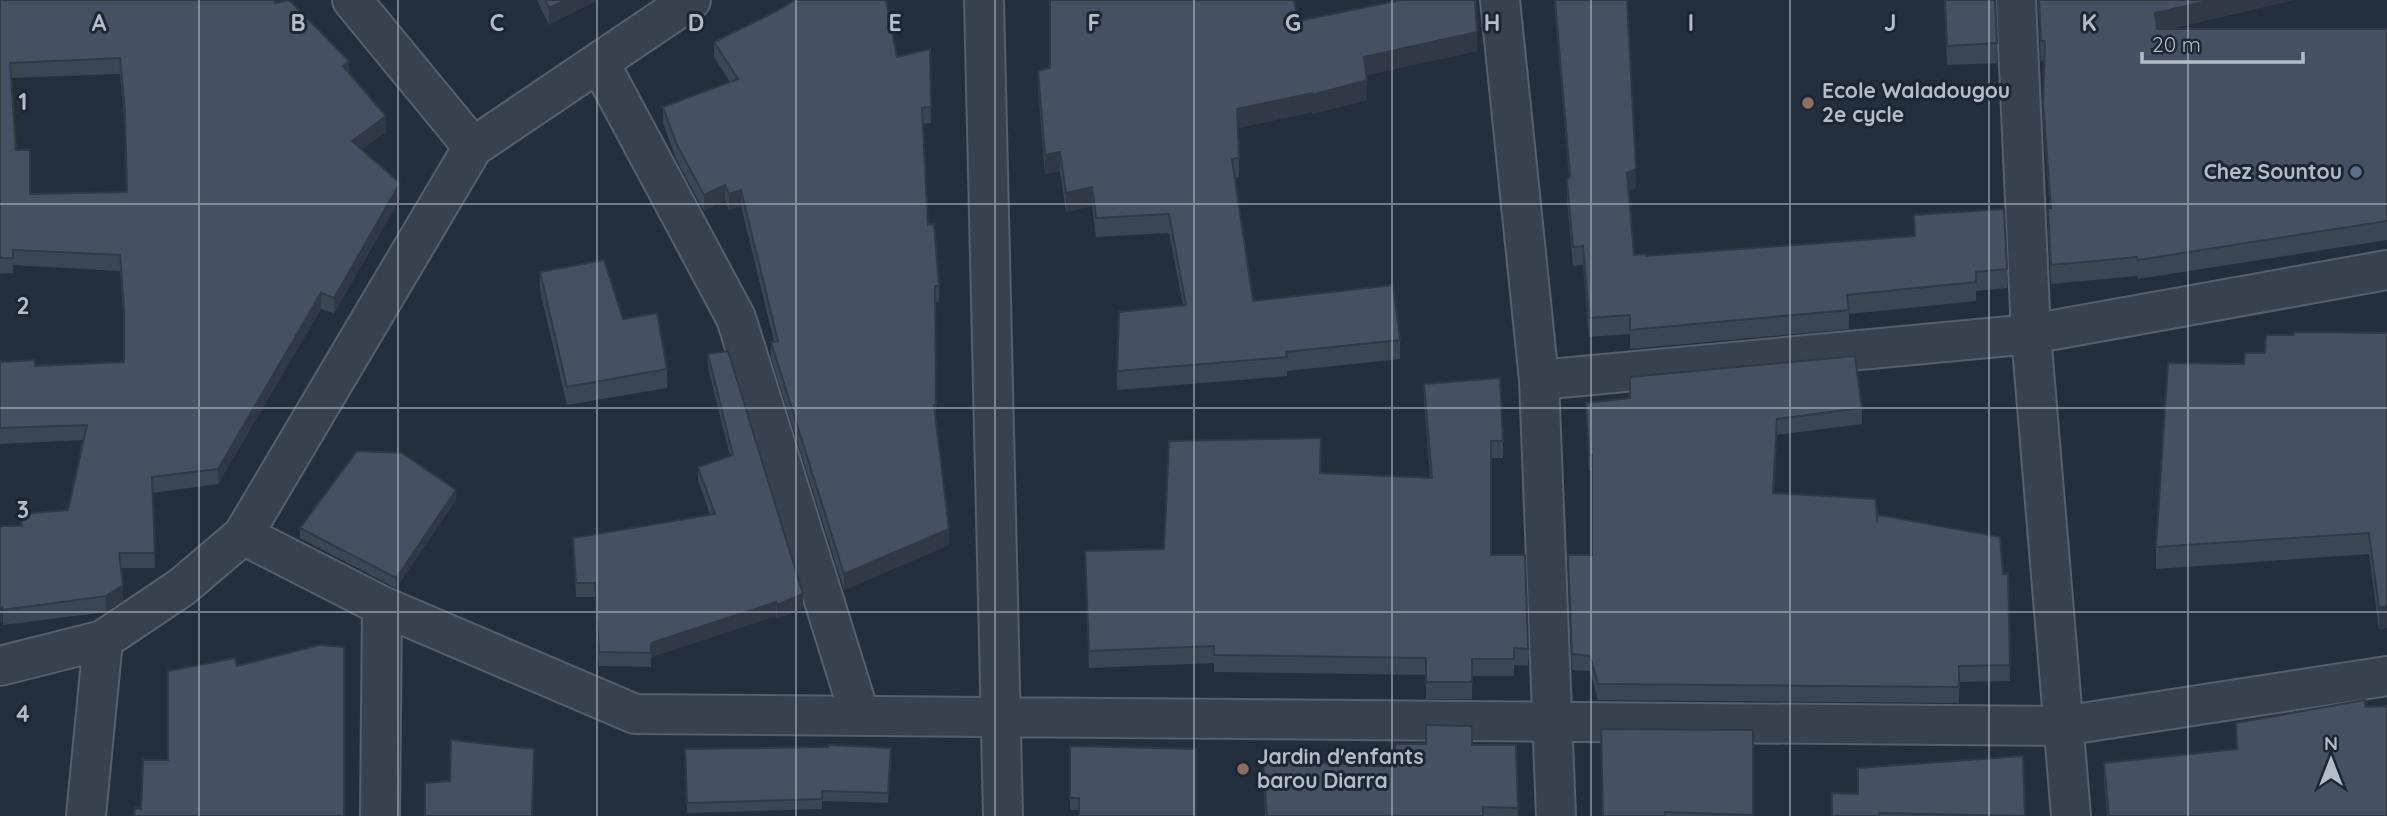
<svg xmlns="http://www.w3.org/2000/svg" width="2387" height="816" viewBox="0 0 2387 816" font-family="Quicksand,sans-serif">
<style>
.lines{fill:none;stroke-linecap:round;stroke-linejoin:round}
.minor-casing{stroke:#565f6c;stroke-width:42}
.minor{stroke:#38414e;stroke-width:38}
.wall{fill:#3b4654;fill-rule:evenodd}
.shaded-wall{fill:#303945}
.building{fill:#455162;stroke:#303945;stroke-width:2;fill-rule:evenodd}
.grid{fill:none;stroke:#b4bcc9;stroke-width:2;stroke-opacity:0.55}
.education-dot{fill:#8d6e63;stroke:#1d2633;stroke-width:2.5}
.service-dot{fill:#5c6f8a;stroke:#1d2633;stroke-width:2.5}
.labels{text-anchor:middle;stroke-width:6;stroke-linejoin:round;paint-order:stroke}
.poi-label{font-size:21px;font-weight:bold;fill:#b4bcc9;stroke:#1d2633;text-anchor:start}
.grid-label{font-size:23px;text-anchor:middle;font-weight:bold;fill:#b4bcc9;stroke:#1d2633;stroke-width:6;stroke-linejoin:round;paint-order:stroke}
</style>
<rect width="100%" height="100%" fill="#242f3e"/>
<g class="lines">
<defs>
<path id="minor" d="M352,0L473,147
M984,0L1003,816
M1500,0L1539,380L1556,816
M2016,0L2031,334L2071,816
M599,62L736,318L860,716
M1539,380L2031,334L2387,270
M243,535L382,606L635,714L2062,726L2387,676
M0,666L103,640L182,587L243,535L473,147L691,0
M86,816L103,640
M380,816L382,606"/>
</defs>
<use href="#minor" class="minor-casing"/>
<use href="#minor" class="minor"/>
</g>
<path class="wall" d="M0,0L275,3L349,74L386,132L362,149L400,199L334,313L321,309L218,484L152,493L155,568H121L123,600L106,612L3,625L0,526H21V514L68,510L83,440L0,444V362L35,366L124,362V324L120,271L13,265V273L0,274ZM120,74L125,127L126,192L30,194L16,150L11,78Z
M537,0H598L549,25Z
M1554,0H1627L1636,188L1629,191L1634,255L1646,256L1914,236V215L2007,269V288L1976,291V301L1849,314V329L1630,349V334L1589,337L1583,265L1573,266L1567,200V181L1569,177Z
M1944,0H1995L1997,63L1947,65Z
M2038,0H2293L2170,29H2387V240L2138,279L2137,276L2051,284L2048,227V208H2050L2043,122L2044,60L2041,61Z
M1298,21L1477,51L1366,75L1367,100L1312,114V112L1238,128L1239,177L1235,178L1253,301L1400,340V359L1287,371V376L1117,390V371L1183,305L1169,233L1096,237L1092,206L1066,212L1060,171L1045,174L1038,90V71Z
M714,42L897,57L930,49L931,123L923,124L928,225L939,286V302H935L936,421L949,545L844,590L771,358V342L774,341L741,206L729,210L725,200L704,211L677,161L663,123V107L730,82L714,57Z
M540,272L623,319L667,369V388L567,405L540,291Z
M2387,333L2379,630L2369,554L2156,569V547L2265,353Z
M708,354L803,608L777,619L776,616L651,657V667L599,666L595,597H576L573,538L710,515L698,480V467L730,456L708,368Z
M1424,384L1503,441V458H1491V555L1528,649V666L1514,665V676H1472V699H1426V675L1214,672V663L1089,668L1085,551L1164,549L1321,473L1430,478L1424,401Z
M1630,398L1862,408V424L1777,435L1774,493L1877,519L2003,574H2008L2010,681L1959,682V703L1598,700L1590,671L1572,670L1568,555H1592V471H1589L1586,403Z
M456,500L396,588L300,538V528Z
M2365,707L2387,816H2107L2104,780V763L2236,750V723Z
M1753,730V816H1602Z
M1516,745L1518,816H1265L1263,759L1396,767Z
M1070,746L1196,749L1079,810H1070Z
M828,747L891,758L888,803L822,801V809L687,813L685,749Z
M1832,793L2025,816H1832Z"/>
<path class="shaded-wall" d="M566,0H598L549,25V8Z
M2212,0H2293L2155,32V13Z
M1477,32V51L1364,76V57Z
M349,61V77L343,66Z
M1367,80V100L1312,114V95Z
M1312,93V112L1237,128V109Z
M386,116V132L352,156V141Z
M1060,152V171L1045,174V155Z
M1636,169V188L1627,192V173Z
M400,183V199L334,313V298Z
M725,185V200L704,211V195Z
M1092,187V206L1066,212V193Z
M741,190V206L729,210V194Z
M321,293V309L218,484V469Z
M1777,419V435L1773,509V493Z
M456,490V500L396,588V578Z
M949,529V545L844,590V574Z
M123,585V600L106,612V596Z
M803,594V608L777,619V605Z
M776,602V616L651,657V643Z
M2387,606V628L2379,630V608Z
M2,607V623H0V608Z"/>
<path class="building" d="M0,0H274L275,3L289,0L349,61L343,66L386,116L352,141L400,183L334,298L321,293L218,469L152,477L155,553H119L123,585L106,596L3,610L2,607L0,608V526H22L21,514L68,510L87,425L0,428V362L34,360L35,366L124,362V309L120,255L13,250V258H0ZM120,58L125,112L127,192L30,194V150H16L10,63Z
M545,0H566L549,8Z
M795,0H886L897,57L930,49L931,107L922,108L928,225L934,224L939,286H935L936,405H934L949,529L844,574L771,342L778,341L741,190L729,194L725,185L704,195L677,145L663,107L738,79L714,42L775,12Z
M1050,0H1294L1298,21L1401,0H1475L1477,32L1364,57L1367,80L1312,95V93L1237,109L1239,158L1232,159L1253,301L1393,285L1400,340L1286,352L1287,357L1117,371L1119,312L1186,305L1169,214L1096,218L1092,187L1066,193L1060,152L1045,155L1038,71L1050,68Z
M1555,0H1627L1636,169L1627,173L1634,255L1646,254V256L1915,236L1914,215L2004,209L2007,269L1976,272V282L1847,295L1849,310L1630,330V315L1589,318L1583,246L1573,247L1567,181L1570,175Z
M1945,0H1995L1997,43L1947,46Z
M2039,0H2212L2155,13L2157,29H2387V221L2138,260L2137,257L2051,265L2048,208H2051L2043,103L2045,41H2041Z
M604,260L623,319L657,313L667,369L567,387L540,272Z
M2294,332L2387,333V606L2379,608L2369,533L2156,547L2168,363L2244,364L2245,353H2265L2266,335H2293Z
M728,351L803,594L777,605L776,602L651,643V653L599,652L595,583H576L573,538L715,514L698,467L733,455L708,354Z
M1855,356L1862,408L1777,419L1773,493L1876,499L1877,519L1879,515L2000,537L2003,574H2008L2010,665L1959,666V687L1598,684L1590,656L1572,654L1568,555H1592V455H1589L1586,403L1630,398V377Z
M1500,378L1503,441H1491V555H1525L1528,649L1514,648V659H1472V682H1426V658L1214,655V646L1089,651L1085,551L1164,549L1169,441L1321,438L1320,473L1432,478L1424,384Z
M357,451L402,453L456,490L396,578L300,528Z
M319,645L344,647V816H134L135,808L141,809L143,760H168V671L235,658L237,666Z
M2365,700V707L2387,706V816H2109L2104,763L2237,749L2236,723Z
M1426,725L1472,726V745H1516L1518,808L1483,807V816H1267L1263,759L1396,767L1395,744H1426Z
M1601,729L1753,730V815L1665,812V816H1603Z
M451,740L534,749L532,816H425V783L450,781Z
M829,745L891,748L888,793L822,791V799L687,803L685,749L828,747Z
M1070,746L1196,749V816H1079V798H1070Z
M2023,756L2025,816L1879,813V816H1832V793L1858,794V768Z"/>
<path class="grid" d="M199,0V816M398,0V816M597,0V816M796,0V816M995,0V816M1194,0V816M1392,0V816M1591,0V816M1790,0V816M1989,0V816M2188,0V816M0,204H2387M0,408H2387M0,612H2387"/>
<g class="education-dot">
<circle cx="1808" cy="103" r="7"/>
<circle cx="1243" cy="769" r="7"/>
</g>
<circle class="service-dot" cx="2356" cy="172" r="7"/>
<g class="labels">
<g class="poi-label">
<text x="1822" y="98">Ecole Waladougou<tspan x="1822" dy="24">2e cycle</tspan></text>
<text x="2342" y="179" text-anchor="end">Chez Sountou</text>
<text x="1257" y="764">Jardin d'enfants<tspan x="1257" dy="24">barou Diarra</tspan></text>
</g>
</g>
<g class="grid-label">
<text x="99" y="31">A</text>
<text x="298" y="31">B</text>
<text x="497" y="31">C</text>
<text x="696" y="31">D</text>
<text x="895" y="31">E</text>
<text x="1094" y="31">F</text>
<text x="1293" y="31">G</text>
<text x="1492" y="31">H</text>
<text x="1691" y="31">I</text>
<text x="1890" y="31">J</text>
<text x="2089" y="31">K</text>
<text x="23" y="110">1</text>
<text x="23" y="314">2</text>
<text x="23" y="518">3</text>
<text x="23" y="722">4</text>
</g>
<g transform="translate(2331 760)" stroke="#1d2633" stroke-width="5" paint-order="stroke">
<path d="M0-5L12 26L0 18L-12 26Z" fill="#b4bcc9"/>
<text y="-10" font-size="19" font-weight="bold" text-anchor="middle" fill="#b4bcc9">N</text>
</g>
<path d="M2142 52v10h161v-10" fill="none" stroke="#b4bcc9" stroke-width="3.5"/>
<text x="2152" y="52" font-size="21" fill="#b4bcc9" stroke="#1d2633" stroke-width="5" paint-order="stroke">20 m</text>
</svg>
